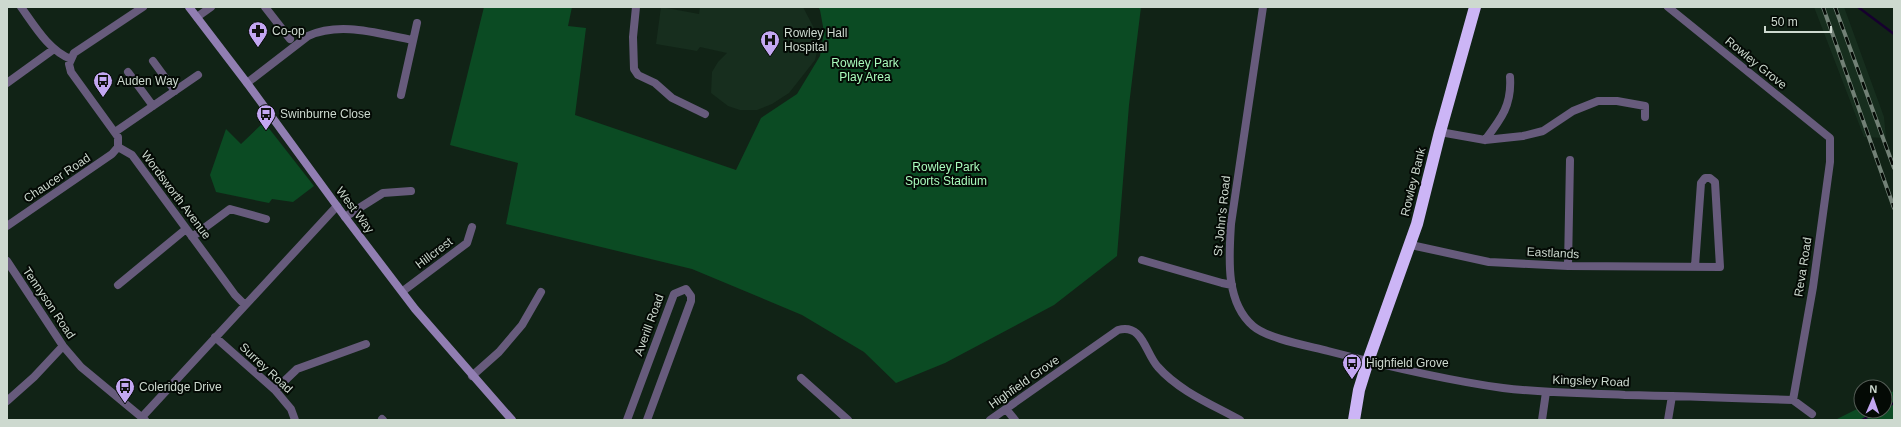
<svg xmlns="http://www.w3.org/2000/svg" width="1901" height="427" viewBox="0 0 1901 427" font-family="Arial,sans-serif">
<style>
.built{fill:#172e1e}
.green{fill:#0b4b23}
.lines{fill:none;stroke-linecap:round;stroke-linejoin:round}
.stream{stroke:#16002e;stroke-width:2.5}
.street{stroke:#675b7c;stroke-width:8}
.secondary{stroke:#917eb2;stroke-width:8}
.highway{stroke:#ccb5f6;stroke-width:12}
.rail-casing{stroke:#728176;stroke-width:4}
.rail{stroke:#040a05;stroke-width:2.5;stroke-dasharray:8;stroke-linecap:butt}
.labels{text-anchor:middle;stroke-width:4;stroke-linejoin:round;paint-order:stroke}
.poi-label{font-size:12px;fill:#cdd9cf;stroke:#040a05;text-anchor:start}
.park-label{font-size:12px;fill:#a9fbbc;stroke:#040a05}
.street-label{font-size:12px;fill:#cdd9cf;stroke:#040a05}
</style>
<rect width="100%" height="100%" fill="#112316"/>
<path class="built" d="M661,7L699,14L700,7H803L816,32L818,48L815,60L789,93L772,104L757,110H740L728,106L711,93L712,72L718,62L727,53L700,47L697,51L656,44Z
M1814,7H1844L1884,117L1886,138L1864,137Z"/>
<path class="green" d="M484,7H572L568,26L586,28L575,115L736,170L761,118L797,94L820,56L824,32L820,10L818,7H1141L1129,105L1117,256L1054,305L945,363L896,383L864,352L802,315L692,269L506,224L518,163L450,145Z
M264,122L314,186L293,202L272,199L269,203L216,192L210,175L226,129L241,144Z
M1894,391V420H1835L1861,407V411H1885V395Z"/>
<g class="lines">
<path class="stream" d="M1858,7L1894,34
M1885,408L1894,403
M1862,420L1879,411"/>
<path class="street" d="M21,7C34,25 49,51 71,59
M265,7L290,39
M636,7L633,37L634,69L638,75L655,83L672,98L705,114
M1263,7L1231,224C1229,257 1225,302 1253,326C1268,339 1309,346 1328,351C1386,366 1444,380 1503,388C1543,393 1584,393 1625,395C1681,396 1737,398 1793,400L1812,414
M1668,7L1830,138V162L1813,287L1793,400
M197,17L211,7
M153,61L175,91
M128,72L153,106
M7,83L54,49
M247,83L308,36C341,21 379,34 413,40
M401,95L417,23
M115,132L198,75
M1440,132L1485,140L1523,136L1543,131L1573,111L1598,101H1617L1645,106V117
M1485,140C1501,119 1512,105 1510,77
M118,147L132,155L235,295L245,305
M118,147V137L71,72L69,64L74,53L143,7
M345,217L383,193L411,191
M7,226L112,154L118,147
M192,237L230,209L266,219
M1411,245L1489,262L1568,266L1720,267L1715,182L1710,178H1705L1701,183L1695,266
M1142,260L1222,283L1232,285
M7,261L63,346L81,367L145,420
M1568,266L1570,160
M118,285L186,229
M403,291L467,243L472,227
M215,337L275,390L291,409L295,420
M472,376L499,352L522,325L541,292
M801,378L848,420
M275,390L297,369L366,344
M7,401L34,377L63,346
M1006,409L1015,420
M142,417L337,206
M382,419L383,420
M627,420L674,294L686,289L691,296V301L647,420
M990,420L1118,330C1143,323 1145,353 1158,367C1179,391 1213,405 1240,420
M1542,420L1546,392
M1668,420L1672,396"/>
<path class="secondary" d="M189,7L247,83L345,217L415,309L512,420"/>
<path class="highway" d="M1354,420L1359,390L1368,361L1417,224L1440,132L1475,7"/>
<defs>
<path id="rail" d="M1823,7L1894,208
M1835,7L1894,168"/>
</defs>
<use href="#rail" class="rail-casing"/>
<use href="#rail" class="rail"/>
</g>
<defs>
<symbol id="pharmacy-pin" viewBox="-11 -11 22 30"><path d="M0 17L-7.5 6A9.5 9.5 0 1 1 7.5 6Z" fill="#c3a7f2" stroke="#040a05"/><path d="M-2-6h4v4h4v4h-4v4h-4v-4h-4v-4h4Z" fill="#111"/></symbol>
<symbol id="hospital-pin" viewBox="-11 -11 22 30"><path d="M0 17L-7.5 6A9.5 9.5 0 1 1 7.5 6Z" fill="#c3a7f2" stroke="#040a05"/><path d="M-5-5h3v3.5h4V-5h3V5h-3V1.5h-4V5h-3Z" fill="#111"/></symbol>
<symbol id="bus-pin" viewBox="-11 -11 22 30"><path d="M0 17L-7.5 6A9.5 9.5 0 1 1 7.5 6Z" fill="#c3a7f2" stroke="#040a05"/><path d="M-5-6H5V4H4V6H2V4H-2V6H-4V4H-5ZM-3.5-4V0h7V-4ZM-3.5 1.2v1.5H-2V1.2ZM2 1.2v1.5H3.5V1.2Z" fill="#111"/></symbol>
</defs>
<g fill-rule="evenodd">
<use href="#pharmacy-pin" x="247" y="20" width="22" height="30"/>
<use href="#hospital-pin" x="759" y="29" width="22" height="30"/>
<use href="#bus-pin" x="92" y="70" width="22" height="30"/>
<use href="#bus-pin" x="255" y="103" width="22" height="30"/>
<use href="#bus-pin" x="1341" y="352" width="22" height="30"/>
<use href="#bus-pin" x="114" y="376" width="22" height="30"/>
</g>
<g class="labels">
<g class="poi-label">
<text x="272" y="35">Co-op</text>
<text x="784" y="37">Rowley Hall<tspan x="784" dy="14">Hospital</tspan></text>
<text x="117" y="85">Auden Way</text>
<text x="280" y="118">Swinburne Close</text>
<text x="1366" y="367">Highfield Grove</text>
<text x="139" y="391">Coleridge Drive</text>
</g>
<g class="park-label">
<text x="865" y="67">Rowley Park<tspan x="865" dy="14">Play Area</tspan></text>
<text x="946" y="171">Rowley Park<tspan x="946" dy="14">Sports Stadium</tspan></text>
</g>
<g class="street-label">
<text transform="translate(1756 63) rotate(39)" y="4">Rowley Grove</text>
<text transform="translate(57 178) rotate(-34)" y="4">Chaucer Road</text>
<text transform="translate(1413 182) rotate(-76)" y="4">Rowley Bank</text>
<text transform="translate(176 195) rotate(53)" y="4">Wordsworth Avenue</text>
<text transform="translate(355 210) rotate(53)" y="4">West Way</text>
<text transform="translate(1222 216) rotate(-84)" y="4">St John's Road</text>
<text transform="translate(434 253) rotate(-37)" y="4">Hillcrest</text>
<text transform="translate(1553 253) rotate(3)" y="4">Eastlands</text>
<text transform="translate(1803 267) rotate(-81)" y="4">Reva Road</text>
<text transform="translate(49 303) rotate(56)" y="4">Tennyson Road</text>
<text transform="translate(649 325) rotate(-70)" y="4">Averill Road</text>
<text transform="translate(266 368) rotate(43)" y="4">Surrey Road</text>
<text transform="translate(1591 381) rotate(2)" y="4">Kingsley Road</text>
<text transform="translate(1024 382) rotate(-35)" y="4">Highfield Grove</text>
</g>
</g>
<rect width="1901" height="427" fill="none" stroke="#cdd9cf" stroke-width="16"/>
<g transform="translate(1873 399) rotate(2)"><circle r="19" fill="#040a05" stroke="#545d56"/>
<path d="M0-3L7 15L0 10L-7 15Z" fill="#c3a7f2"/>
<text y="-6" font-size="11" font-weight="bold" text-anchor="middle" fill="#cdd9cf">N</text>
</g>
<path d="M1765 26v6h66v-6" fill="none" stroke="#cdd9cf" stroke-width="2"/>
<text x="1771" y="26" font-size="12" fill="#cdd9cf" stroke="#040a05" stroke-width="3" paint-order="stroke">50 m</text>
</svg>
